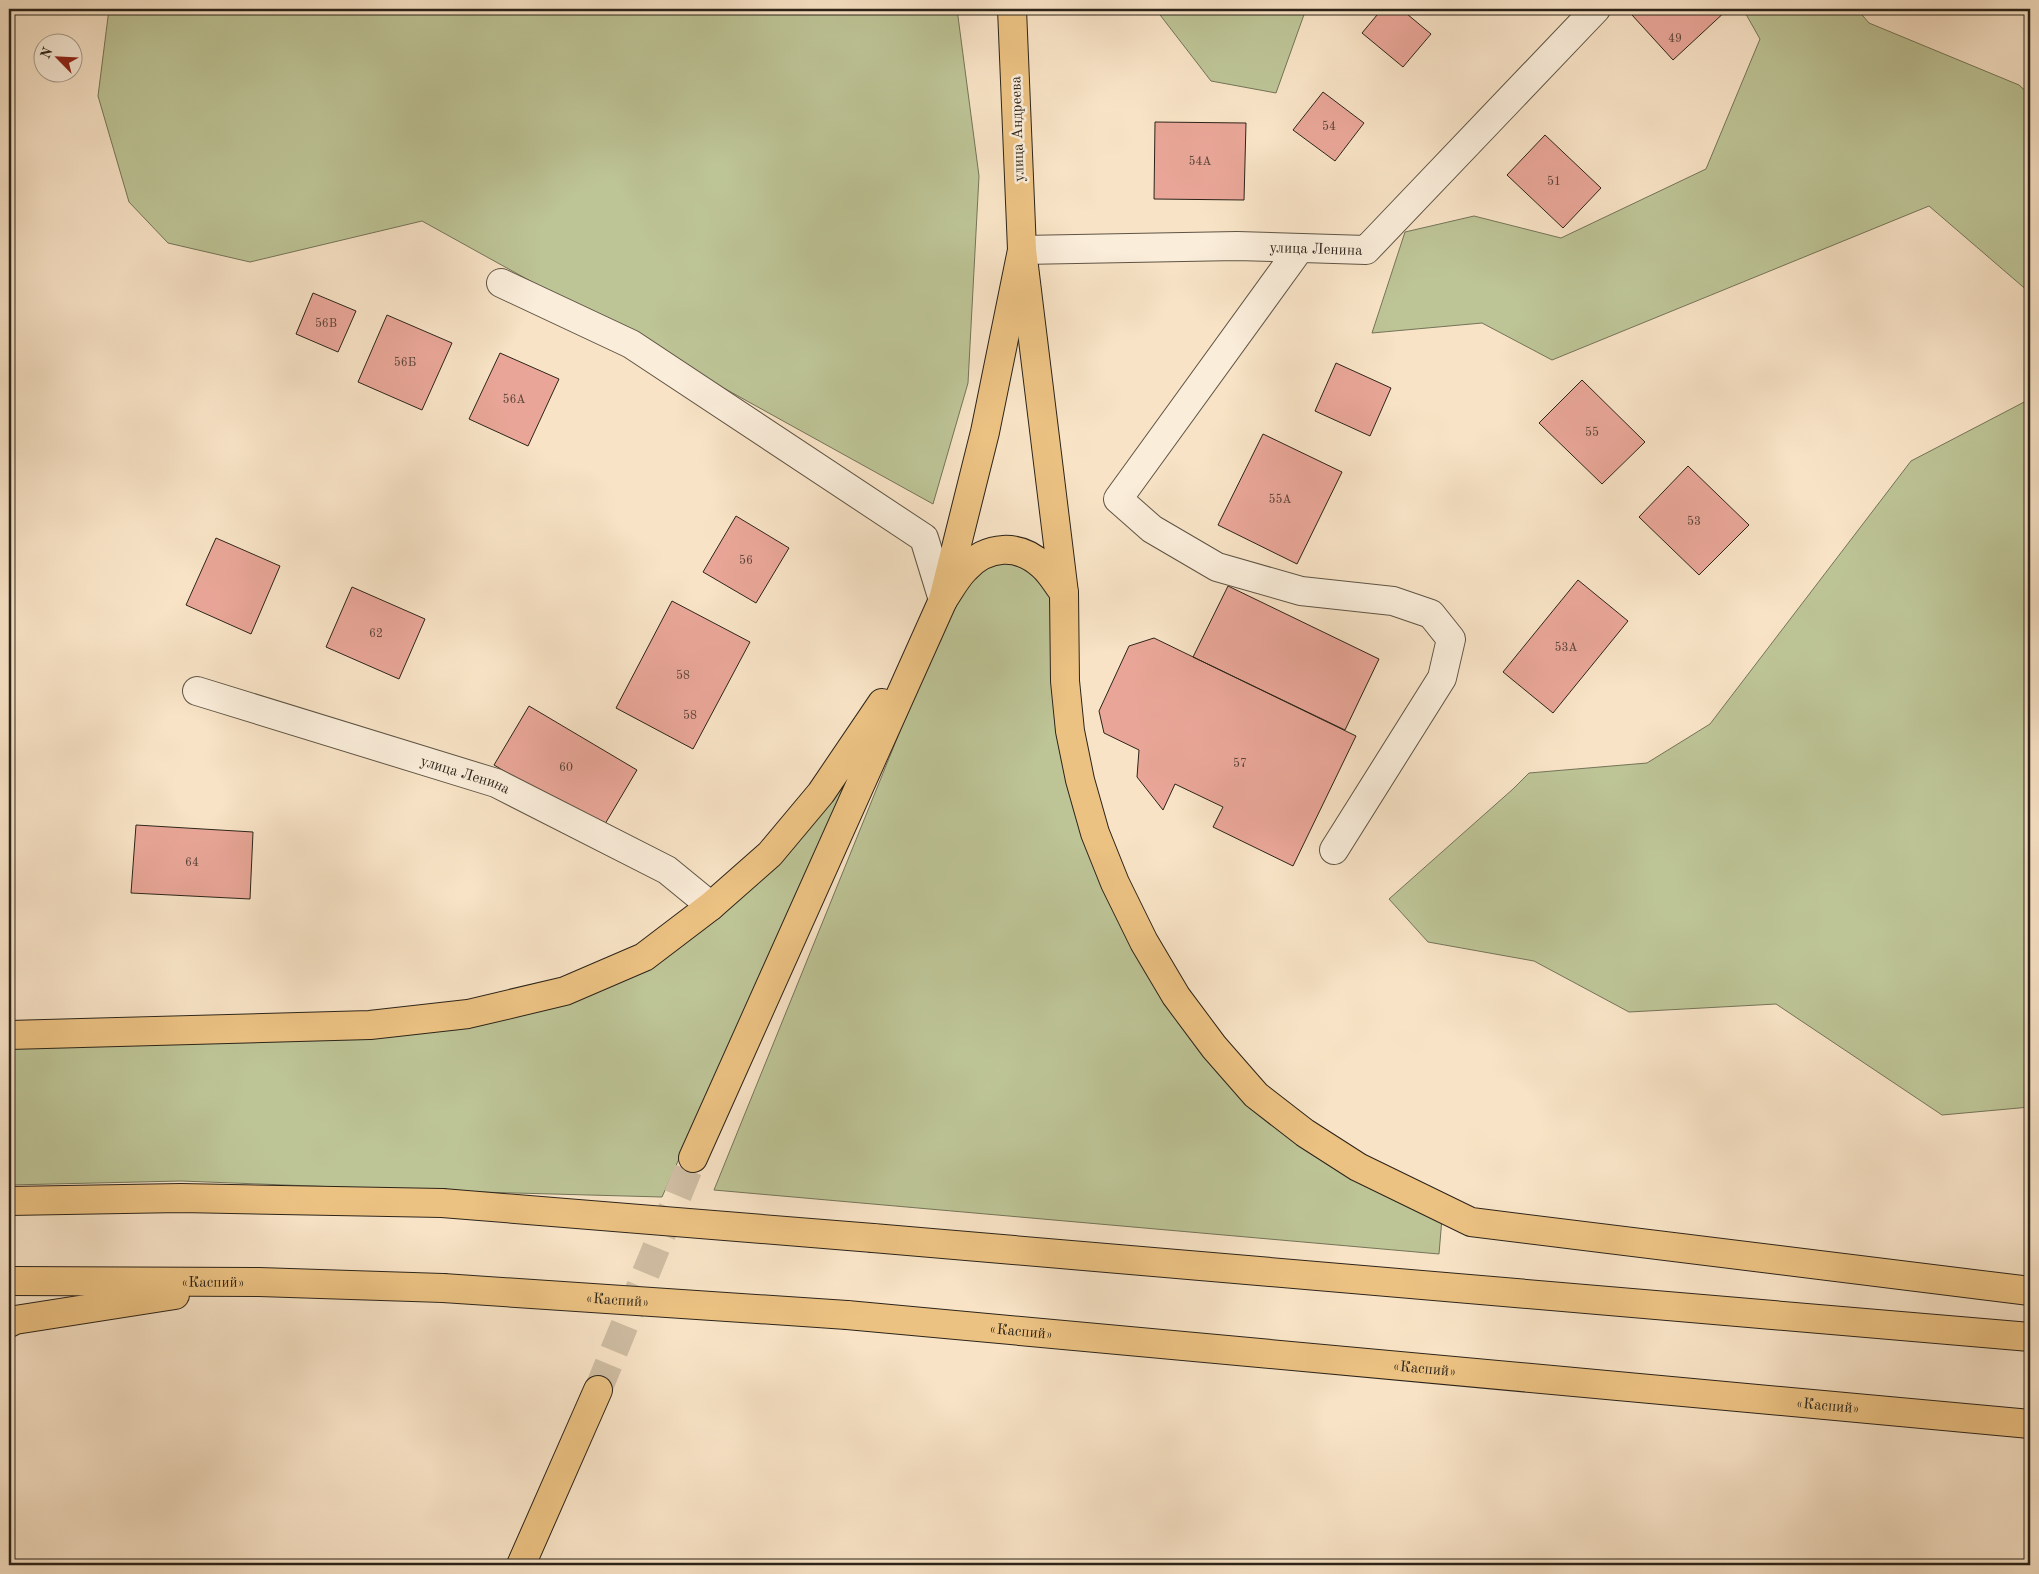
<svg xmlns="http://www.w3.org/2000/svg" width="2039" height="1574" viewBox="0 0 2039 1574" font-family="'Old Standard TT',serif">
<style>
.green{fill:#bdc496;stroke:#747458}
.building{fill:#e9a698;stroke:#2c2419}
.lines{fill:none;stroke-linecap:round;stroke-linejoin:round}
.major-tunnel{stroke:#cfbda3;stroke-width:28;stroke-dasharray:28 14;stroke-linecap:butt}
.minor-casing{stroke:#5f5444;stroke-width:30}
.major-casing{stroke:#2c2419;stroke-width:30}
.highway-casing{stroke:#2c2419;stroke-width:30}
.minor{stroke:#faedda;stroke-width:28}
.major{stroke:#ecc283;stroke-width:28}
.highway{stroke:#ecc283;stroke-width:28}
.highway-bridge-casing{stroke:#2c2419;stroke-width:30;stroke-linecap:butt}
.highway-bridge{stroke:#ecc283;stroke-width:28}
.labels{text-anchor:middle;stroke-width:5;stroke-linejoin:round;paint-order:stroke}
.number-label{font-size:12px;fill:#5b4439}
.street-label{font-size:15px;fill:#2c2419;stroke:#faedda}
</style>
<rect width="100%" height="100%" fill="#f8e3c6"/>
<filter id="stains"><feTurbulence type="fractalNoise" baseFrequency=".004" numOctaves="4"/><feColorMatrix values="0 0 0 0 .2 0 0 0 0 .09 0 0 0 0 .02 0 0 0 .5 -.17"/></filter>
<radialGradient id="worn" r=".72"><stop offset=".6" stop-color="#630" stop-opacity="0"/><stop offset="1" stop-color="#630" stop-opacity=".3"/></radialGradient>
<path class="green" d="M109,9H957L979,176L968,383L933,504L422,221L250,262L168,243L129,202L98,96Z
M1160,9H1306L1276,93L1211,81L1157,11Z
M1743,9H1857L1869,23L2019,85L2030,95V296L2029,292L1929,206L1552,360L1482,323L1372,333L1405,232L1474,216L1561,238L1706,169L1760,39Z
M2030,399V1107L1942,1115L1776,1004L1629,1012L1534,961L1428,942L1389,899L1513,789L1529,773L1647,763L1710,724L1911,461Z
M995,561C1028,567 1039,573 1056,601L1074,796L1224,1069L1442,1218L1439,1254L714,1190L954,598L976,568Z
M862,748L662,1197L442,1191L181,1181L9,1185V1046L371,1036L650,967Z"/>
<path class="building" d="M1382,9H1401L1431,34L1403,67L1362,33Z
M1639,9H1728L1673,60L1632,15Z
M1323,92L1364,123L1335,161L1293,130Z
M1155,122L1246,123L1244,200L1154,199Z
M1545,135L1601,188L1563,228L1507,175Z
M313,293L356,311L338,352L296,334Z
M387,315L452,343L422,410L358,382Z
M500,353L559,379L528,446L469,419Z
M1336,363L1391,388L1370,436L1315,411Z
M1582,380L1645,442L1602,484L1539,423Z
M1263,434L1342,472L1297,564L1218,525Z
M1688,466L1749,525L1699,575L1639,517Z
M736,516L789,548L756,603L703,572Z
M216,538L280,566L251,634L186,605Z
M1578,580L1628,621L1553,713L1503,672Z
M1228,586L1379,659L1345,730L1193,657Z
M352,587L425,619L399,679L326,647Z
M672,601L750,642L693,749L616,708Z
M1154,638L1356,736L1293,866L1213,827L1223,807L1175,784L1163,810L1137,777L1139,750L1104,733L1099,711L1129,646Z
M529,706L637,770L602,829L494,765Z
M136,825L253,832L250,899L131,893Z"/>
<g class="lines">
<path class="major-tunnel" d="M598,1390L693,1158"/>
<defs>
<g id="minor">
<path d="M1300,248L1118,499L1152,529L1217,567L1301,591L1393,601L1431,614L1451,639L1442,678L1334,850"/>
<path id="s1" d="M1022,250L1237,246L1366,250L1596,9"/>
<path d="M501,283L631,344L924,538L943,600"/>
<path id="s2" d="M197,691L496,783L667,870L711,906"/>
</g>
<path id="major" d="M9,1035L370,1025L468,1014L565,991L644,957L711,906L770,854L821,793L882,703
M693,1158L943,600L985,432L1022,250L1012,9
M521,1565L598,1390"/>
<g id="highway">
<path d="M1022,250L1064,593L1065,681L1070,731L1080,780L1095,833L1115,883L1144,942L1176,996L1214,1047L1256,1095L1305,1133L1358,1167L1471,1222L2030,1291"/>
<path d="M943,600C950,590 956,578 965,569C987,545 1019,543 1043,566C1051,573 1057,584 1064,593"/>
<path d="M9,1201L181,1198L442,1203"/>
<path d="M873,1238L2030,1337"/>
<path id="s3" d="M9,1281L259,1282L443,1288"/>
<path id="s4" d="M847,1315L2030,1424"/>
<path d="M9,1323L15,1320L175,1295"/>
</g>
</defs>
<use href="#minor" class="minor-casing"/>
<use href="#major" class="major-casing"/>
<use href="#highway" class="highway-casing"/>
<use href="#minor" class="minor"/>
<use href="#major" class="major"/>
<use href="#highway" class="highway"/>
<defs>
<g id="highway-bridge">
<path d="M442,1203L873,1238"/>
<path id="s5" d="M443,1288L847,1315"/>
</g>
</defs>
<use href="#highway-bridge" class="highway-bridge-casing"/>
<use href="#highway-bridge" class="highway-bridge"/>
</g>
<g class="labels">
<g class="number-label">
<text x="1675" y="42">49</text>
<text x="1329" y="130">54</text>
<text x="1200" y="165">54А</text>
<text x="1554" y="185">51</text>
<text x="326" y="327">56В</text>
<text x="405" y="366">56Б</text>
<text x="514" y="403">56А</text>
<text x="1592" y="436">55</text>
<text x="1280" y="503">55А</text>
<text x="1694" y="525">53</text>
<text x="746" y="564">56</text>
<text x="376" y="637">62</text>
<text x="1566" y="651">53А</text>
<text x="683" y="679">58</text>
<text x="690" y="719">58</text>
<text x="1240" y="767">57</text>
<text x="566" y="771">60</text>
<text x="192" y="866">64</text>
</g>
<g class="street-label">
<text transform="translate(1017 129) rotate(-92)" y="5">улица Андреева</text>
<text dy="5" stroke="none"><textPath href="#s1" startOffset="294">улица Ленина</textPath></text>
<text dy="5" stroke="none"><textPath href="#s2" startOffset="281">улица Ленина</textPath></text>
<text dy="5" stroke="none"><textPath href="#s3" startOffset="204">«Каспий»</textPath></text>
<text dy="5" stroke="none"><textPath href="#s5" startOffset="175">«Каспий»</textPath></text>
<text dy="5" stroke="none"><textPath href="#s4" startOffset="175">«Каспий»</textPath></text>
<text dy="5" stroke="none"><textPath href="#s4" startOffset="580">«Каспий»</textPath></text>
<text dy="5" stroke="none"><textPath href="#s4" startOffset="985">«Каспий»</textPath></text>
</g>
</g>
<rect width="2039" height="1574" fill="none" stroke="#f8e3c6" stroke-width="30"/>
<rect x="10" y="10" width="2019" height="1554" fill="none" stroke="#2c2419" stroke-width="2.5"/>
<rect x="15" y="15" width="2009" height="1544" fill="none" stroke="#2c2419"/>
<g transform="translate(58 58) rotate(294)"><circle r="24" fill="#faedda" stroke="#a89d8d"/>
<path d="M0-4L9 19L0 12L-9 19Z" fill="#8f2418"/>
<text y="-8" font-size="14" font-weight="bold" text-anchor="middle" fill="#2c2419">N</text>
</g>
<rect width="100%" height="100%" filter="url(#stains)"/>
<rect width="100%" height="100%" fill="url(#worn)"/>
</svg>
